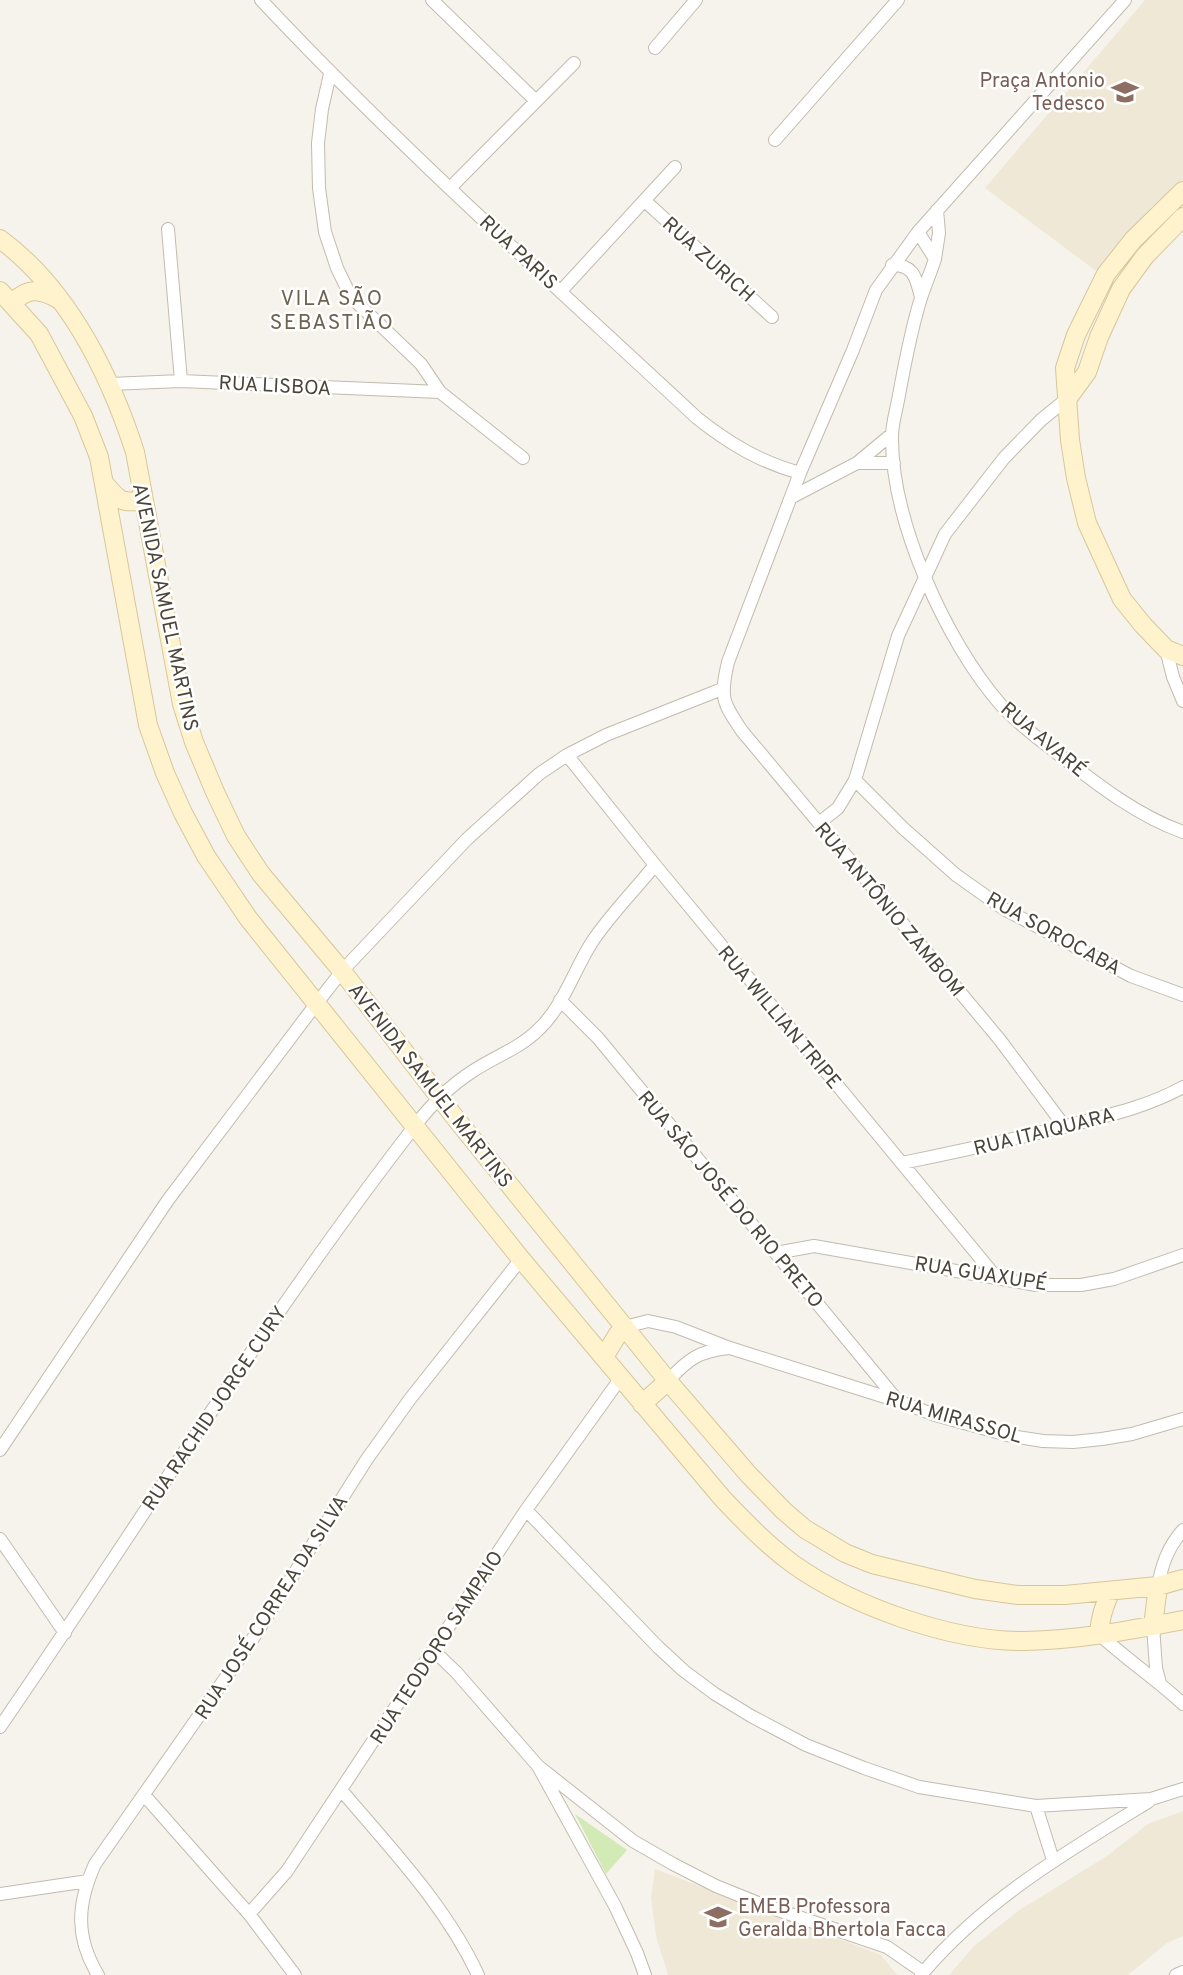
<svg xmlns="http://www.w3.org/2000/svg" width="1183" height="1975" viewBox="0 0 1183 1975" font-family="Overpass,sans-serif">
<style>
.education{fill:#efe8d6}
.green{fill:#d2eab5}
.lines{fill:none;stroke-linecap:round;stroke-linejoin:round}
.street-casing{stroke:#c2bbae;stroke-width:14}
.secondary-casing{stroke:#d6c79b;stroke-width:20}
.street{stroke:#fff;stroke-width:12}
.secondary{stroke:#fff3cd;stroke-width:18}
.labels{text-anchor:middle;stroke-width:5;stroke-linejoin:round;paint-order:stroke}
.education-label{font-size:20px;fill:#785e54;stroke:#fff;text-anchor:end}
.street-label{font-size:20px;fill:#4b4439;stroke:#fff}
.neighbourhood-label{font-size:21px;letter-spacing:1.5px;fill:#6e6250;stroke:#fff}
</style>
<rect width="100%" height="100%" fill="#f6f3ec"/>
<path class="education" d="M1145,0H1183V183L1096,271L985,188Z
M1183,1811V1936L1167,1943L1128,1975H949L974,1946L1018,1911L1107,1856L1148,1824Z
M655,1869L881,1955L897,1975H668L656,1936L651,1898Z"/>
<path class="green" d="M575,1814L627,1850L606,1874Z"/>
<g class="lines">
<defs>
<path id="street" d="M261,0C399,147 550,281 697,418C730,444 760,462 800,473
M432,0L535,100
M655,48L696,0
M330,74L322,109L318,143L319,188L325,232L337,268L351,297L421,364L440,392L523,458
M775,140L898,0
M450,188L574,63
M645,201L772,317
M168,229L181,381
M918,232L935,259C931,272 925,285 921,298C911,329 905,363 899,395C897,408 892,423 892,436C891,521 946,642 1001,705C1016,722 1035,736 1053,750C1093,781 1135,815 1183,832
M935,259L939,233L937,210
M892,265C915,265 916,279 921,297
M561,291L675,167
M110,384L181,381L440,392
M857,463H894
M792,497L857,463L892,434
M1166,649L1173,677L1183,701
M567,755L655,865L996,1277
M855,780L903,828L956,875L1004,909L1131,976L1183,995
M819,823L838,808L855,780L898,636L945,534L1004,458L1041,420L1068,398
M560,1000L598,1038L897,1400
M1065,1127L1000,1040L742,731C722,702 720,697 728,662L800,473L853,350L876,290L918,232L1125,0
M902,1163C961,1151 1020,1138 1078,1123C1114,1114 1151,1105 1183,1087
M776,1253L814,1246L1036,1285H1081L1114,1279L1183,1255
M625,1327L648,1321L676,1327L730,1348L898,1401L935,1415L1011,1436L1043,1441L1073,1442L1102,1439L1132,1434L1183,1419
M668,1381C688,1359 699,1351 729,1348
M0,1450L168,1200L310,1012L342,971L467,839L539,774L567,755L606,735L722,689
M526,1510L658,1647L684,1671L715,1694L751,1716L806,1745L864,1768L919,1787L1036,1806L1151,1799L1183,1789
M0,1539L65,1633
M1158,1586C1162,1564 1168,1547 1183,1530
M1153,1626L1156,1668L1160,1683
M1099,1634C1126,1659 1156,1679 1183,1704
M433,1650L456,1672L538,1766L615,1906L637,1953L645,1975
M0,1727C138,1527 265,1319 414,1127C430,1106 451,1085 473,1071C494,1057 520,1048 538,1030C563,1007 574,970 592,942C610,915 634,891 655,865
M538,1766L633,1841L673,1864L716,1886L763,1905L887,1947L923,1972
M342,1791C391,1849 446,1906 478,1975
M145,1796L249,1914L295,1975
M1036,1806L1053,1860
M0,1894L88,1881
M249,1914L287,1871L526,1510L620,1379
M98,1975C75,1937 77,1904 95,1864L250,1643L367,1459L410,1399L521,1259
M921,1975C983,1901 1066,1852 1148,1802
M1176,1975L1183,1972"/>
<path id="secondary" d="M1183,191L1133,240L1106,274L1076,335L1065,368L1070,440L1076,478L1087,523L1122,599L1143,625L1166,649L1183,656
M0,239C69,290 109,372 135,452L182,704L194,742L215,792L236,836L261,874L342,971L457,1120L668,1381L749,1475L784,1511L805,1529L845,1553L872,1564L975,1589L1018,1595H1065L1158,1586L1183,1579
M0,291L39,334L83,416L99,457L148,725L165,773L183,813L206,856L248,918L521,1259L723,1499C745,1522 767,1545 793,1564C852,1606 952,1642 1025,1641C1078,1640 1131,1630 1183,1620
M12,303C27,288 39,288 58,299
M1068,398L1087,372L1099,337L1121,289L1145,256L1183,217
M105,484C119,501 122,504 144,500
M604,1357L618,1334L625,1327
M642,1404L668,1381
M1153,1626L1158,1586
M1099,1634C1100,1618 1104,1605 1111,1591"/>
</defs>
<use href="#street" class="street-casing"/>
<use href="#secondary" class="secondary-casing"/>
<use href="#street" class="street"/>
<use href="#secondary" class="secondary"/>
</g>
<defs>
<symbol id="school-bare" viewBox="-9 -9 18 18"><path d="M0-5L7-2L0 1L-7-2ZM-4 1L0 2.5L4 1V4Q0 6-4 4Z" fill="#8d6e63" stroke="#fff" stroke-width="2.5" paint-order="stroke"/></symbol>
</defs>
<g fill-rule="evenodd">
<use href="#school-bare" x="1106" y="73" width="38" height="38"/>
<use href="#school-bare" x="699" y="1898" width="38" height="38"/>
</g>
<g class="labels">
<g class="education-label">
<text x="1105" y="87">Praça Antonio<tspan x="1105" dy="23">Tedesco</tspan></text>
<text x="738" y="1913" text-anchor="start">EMEB Professora<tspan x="738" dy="23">Geralda Bhertola Facca</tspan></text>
</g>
<g class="street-label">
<text transform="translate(519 252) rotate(43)" y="7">RUA PARIS</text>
<text transform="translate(709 259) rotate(42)" y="7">RUA ZURICH</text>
<text transform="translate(275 385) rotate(3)" y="7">RUA LISBOA</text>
<text transform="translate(166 607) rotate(78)" y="7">AVENIDA SAMUEL MARTINS</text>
<text transform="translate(1044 739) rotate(40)" y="7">RUA AVARÉ</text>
<text transform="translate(890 909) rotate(50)" y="7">RUA ANTÔNIO ZAMBOM</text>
<text transform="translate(1054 933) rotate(29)" y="7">RUA SOROCABA</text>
<text transform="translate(780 1017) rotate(50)" y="7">RUA WILLIAN TRIPE</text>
<text transform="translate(431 1085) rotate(52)" y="7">AVENIDA SAMUEL MARTINS</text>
<text transform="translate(1044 1131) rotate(-14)" y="7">RUA ITAIQUARA</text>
<text transform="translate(731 1199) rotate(50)" y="7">RUA SÃO JOSÉ DO RIO PRETO</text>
<text transform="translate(981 1273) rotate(9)" y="7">RUA GUAXUPÉ</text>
<text transform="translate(214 1408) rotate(-56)" y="7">RUA RACHID JORGE CURY</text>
<text transform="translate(954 1417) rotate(16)" y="7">RUA MIRASSOL</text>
<text transform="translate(271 1607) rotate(-57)" y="7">RUA JOSÉ CORREA DA SILVA</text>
<text transform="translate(436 1647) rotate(-57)" y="7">RUA TEODORO SAMPAIO</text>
</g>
<g class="neighbourhood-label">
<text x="332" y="305">VILA SÃO<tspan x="332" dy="24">SEBASTIÃO</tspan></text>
</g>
</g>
</svg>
